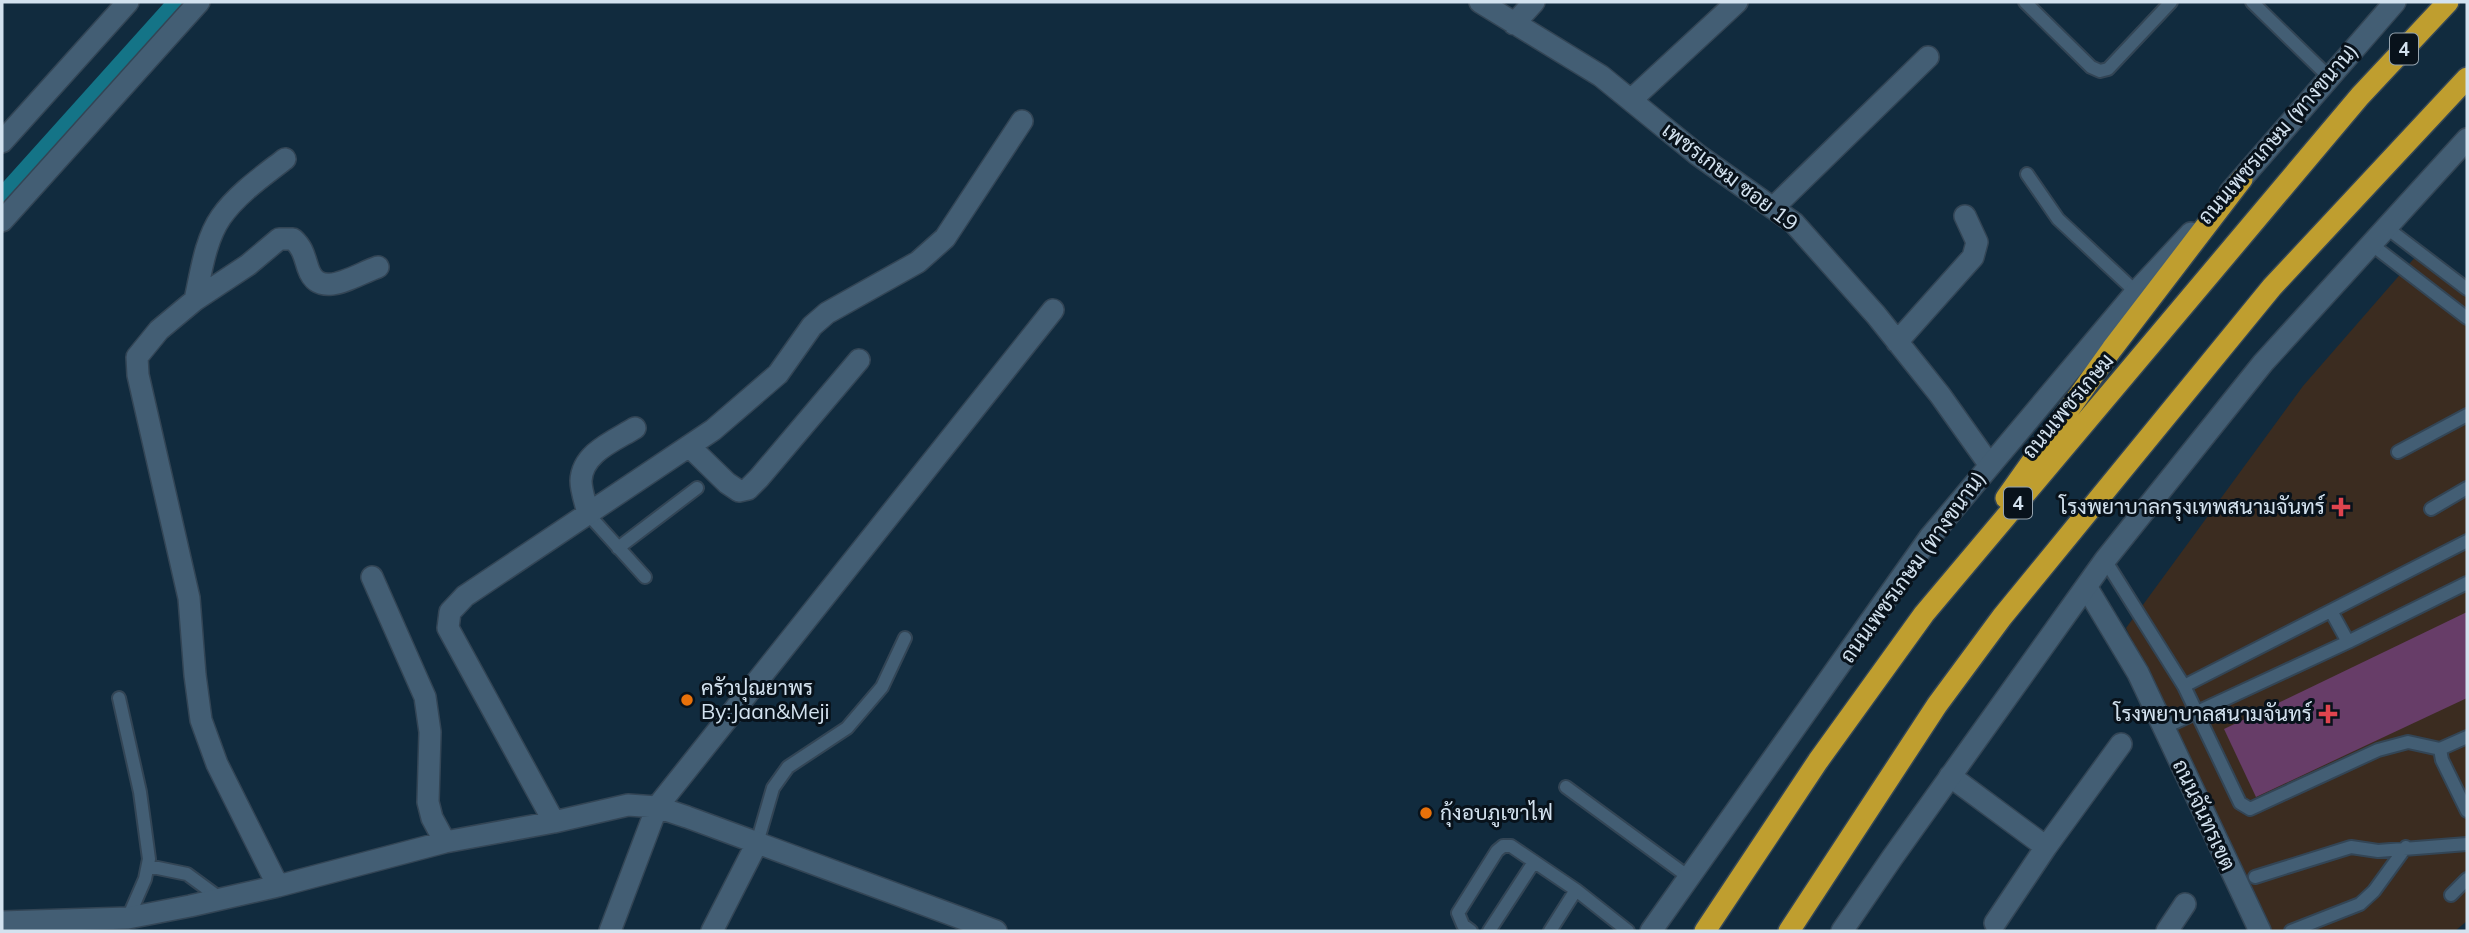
<svg xmlns="http://www.w3.org/2000/svg" width="2469" height="933" viewBox="0 0 2469 933" font-family="Mulish,Sarabun,sans-serif">
<style>
.medical{fill:#3b2c20}
.lines{fill:none;stroke-linecap:round;stroke-linejoin:round}
.canal{stroke:#147487;stroke-width:21}
.building{fill:#673d68}
.lane-casing{stroke:#334555;stroke-width:16}
.street-casing{stroke:#334555;stroke-width:24}
.secondary-casing{stroke:#334555;stroke-width:24}
.highway-casing{stroke:#334555;stroke-width:24}
.lane{stroke:#435e74;stroke-width:12}
.street{stroke:#435e74;stroke-width:21}
.secondary{stroke:#435e74;stroke-width:21}
.highway{stroke:#bf9e2f;stroke-width:21}
.health-dot{fill:#e0444e;stroke:#08121b;stroke-width:2.5}
.food-dot{fill:#e8710a;stroke:#08121b;stroke-width:2.5}
.labels{text-anchor:middle;stroke-width:6;stroke-linejoin:round;paint-order:stroke}
.shield{fill:#08121b;stroke:#96a4af;stroke-width:2}
.shield-label{font-size:19px;font-weight:bold;fill:#d3e2ef}
.street-label{font-size:21px;fill:#d3e2ef;stroke:#08121b}
.poi-label{font-size:21px;fill:#d3e2ef;stroke:#08121b;text-anchor:end}
</style>
<rect width="100%" height="100%" fill="#112b3e"/>
<path class="medical" d="M2424,247L2467,280V921L2455,931H2269L2126,628L2303,386Z"/>
<g class="lines">
<path class="canal" d="M2,199L179,2"/>
</g>
<path class="building" d="M2467,612V698L2256,797L2224,729Z"/>
<g class="lines">
<defs>
<path id="lane" d="M2025,2L2091,67L2100,71L2108,69L2171,2
M2252,2L2328,76
M2027,174L2058,219L2136,292
M2387,228L2467,289
M2371,244L2467,318
M2398,452L2467,415
M2431,509L2467,488
M588,514L645,577
M618,548L697,488
M2105,560L2184,686L2240,803L2250,809L2378,750L2408,742L2440,749
M2331,611L2348,642
M2184,686L2467,541
M119,698L140,792L149,859L145,879L128,918
M2163,728L2348,642L2467,583
M2467,737L2440,749L2442,760L2467,811
M1566,787L1690,878
M757,843L773,788L788,767L847,728L882,687L905,638
M148,866L187,874L221,899
M2255,877L2351,847L2378,851L2467,844
M2451,895L2467,879
M1471,931L1463,925L1458,913L1497,851L1503,846H1511L1576,890L1628,931
M1489,931L1534,862
M1550,931L1576,890
M2291,931L2360,904L2374,891L2406,847"/>
<path id="street" d="M1480,2L1601,76L1698,155L1794,223L1876,315L1940,395L1989,464
M1514,24L1534,2
M1631,100L1737,2
M2,142L128,2
M1774,207L1928,57
M2,221L199,2
M195,300C201,273 205,240 221,217C237,194 263,176 285,159
M1897,342L1973,257L1977,242L1965,216
M689,446L727,483L739,491L748,489L759,478L859,360
M588,514C586,504 581,491 581,481C582,453 614,441 635,428
M372,577L425,697L430,732L428,802L432,818L445,842
M2087,588L2138,673L2260,931
M1950,776L2046,847
M554,822L448,628L450,612L465,596L713,430L778,374L812,326L827,313L918,262L945,238L1022,121
M278,886L217,764L201,720L195,675L189,598L138,375L137,357L159,330L195,300L248,265L279,239H293C303,248 304,256 308,268C319,301 354,275 378,267
M2,922L128,918L190,906L278,886L445,842L554,822L628,805L657,807L687,817L996,931
M1995,923L2046,847L2121,744
M610,931L657,807L1053,310
M712,931L757,843
M2167,931L2185,904"/>
<path id="secondary" d="M2230,192L2395,2
M1651,931L1930,537L2136,292L2191,233
M1842,931L1892,858L2105,560L2263,363L2467,139"/>
<path id="highway" d="M2006,498L2112,349L2242,179
M1705,931L1818,761L1924,614L2360,96L2448,2
M1789,931L1937,705L2002,617L2272,287L2467,78"/>
</defs>
<use href="#lane" class="lane-casing"/>
<use href="#street" class="street-casing"/>
<use href="#secondary" class="secondary-casing"/>
<use href="#highway" class="highway-casing"/>
<use href="#lane" class="lane"/>
<use href="#street" class="street"/>
<use href="#secondary" class="secondary"/>
<use href="#highway" class="highway"/>
</g>
<g class="health-dot">
<path d="M2337.5 496.5h7v7h7v7h-7v7h-7v-7h-7v-7h7z"/>
<path d="M2324.5 703.5h7v7h7v7h-7v7h-7v-7h-7v-7h7z"/>
</g>
<g class="food-dot">
<circle cx="687" cy="700" r="7"/>
<circle cx="1426" cy="813" r="7"/>
</g>
<g class="labels">
<g class="shield">
<rect x="2390" y="33.5" width="28" height="31" rx="5"/>
<rect x="2004" y="487.5" width="28" height="31" rx="5"/>
</g>
<g class="shield-label">
<text x="2404" y="56">4</text>
<text x="2018" y="510">4</text>
</g>
<g class="street-label">
<text transform="translate(2278 134) rotate(-49)" y="7">ถนนเพชรเกษม (ทางขนาน)</text>
<text transform="translate(1730 177) rotate(37)" y="7">เพชรเกษม ซอย 19</text>
<text transform="translate(2068 406) rotate(-50)" y="7">ถนนเพชรเกษม</text>
<text transform="translate(1913 567) rotate(-54)" y="7">ถนนเพชรเกษม (ทางขนาน)</text>
<text transform="translate(2204 815) rotate(65)" y="7">ถนนจันทรเขต</text>
</g>
<g class="poi-label">
<text x="2325" y="514">โรงพยาบาลกรุงเทพสนามจันทร์</text>
<text x="701" y="695" text-anchor="start">ครัวปุณยาพร<tspan x="701" dy="24">By:Jaan&amp;Meji</tspan></text>
<text x="2312" y="721">โรงพยาบาลสนามจันทร์</text>
<text x="1440" y="820" text-anchor="start">กุ้งอบภูเขาไฟ</text>
</g>
</g>
<rect width="2469" height="933" fill="none" stroke="#d3e2ef" stroke-width="7"/>
</svg>
